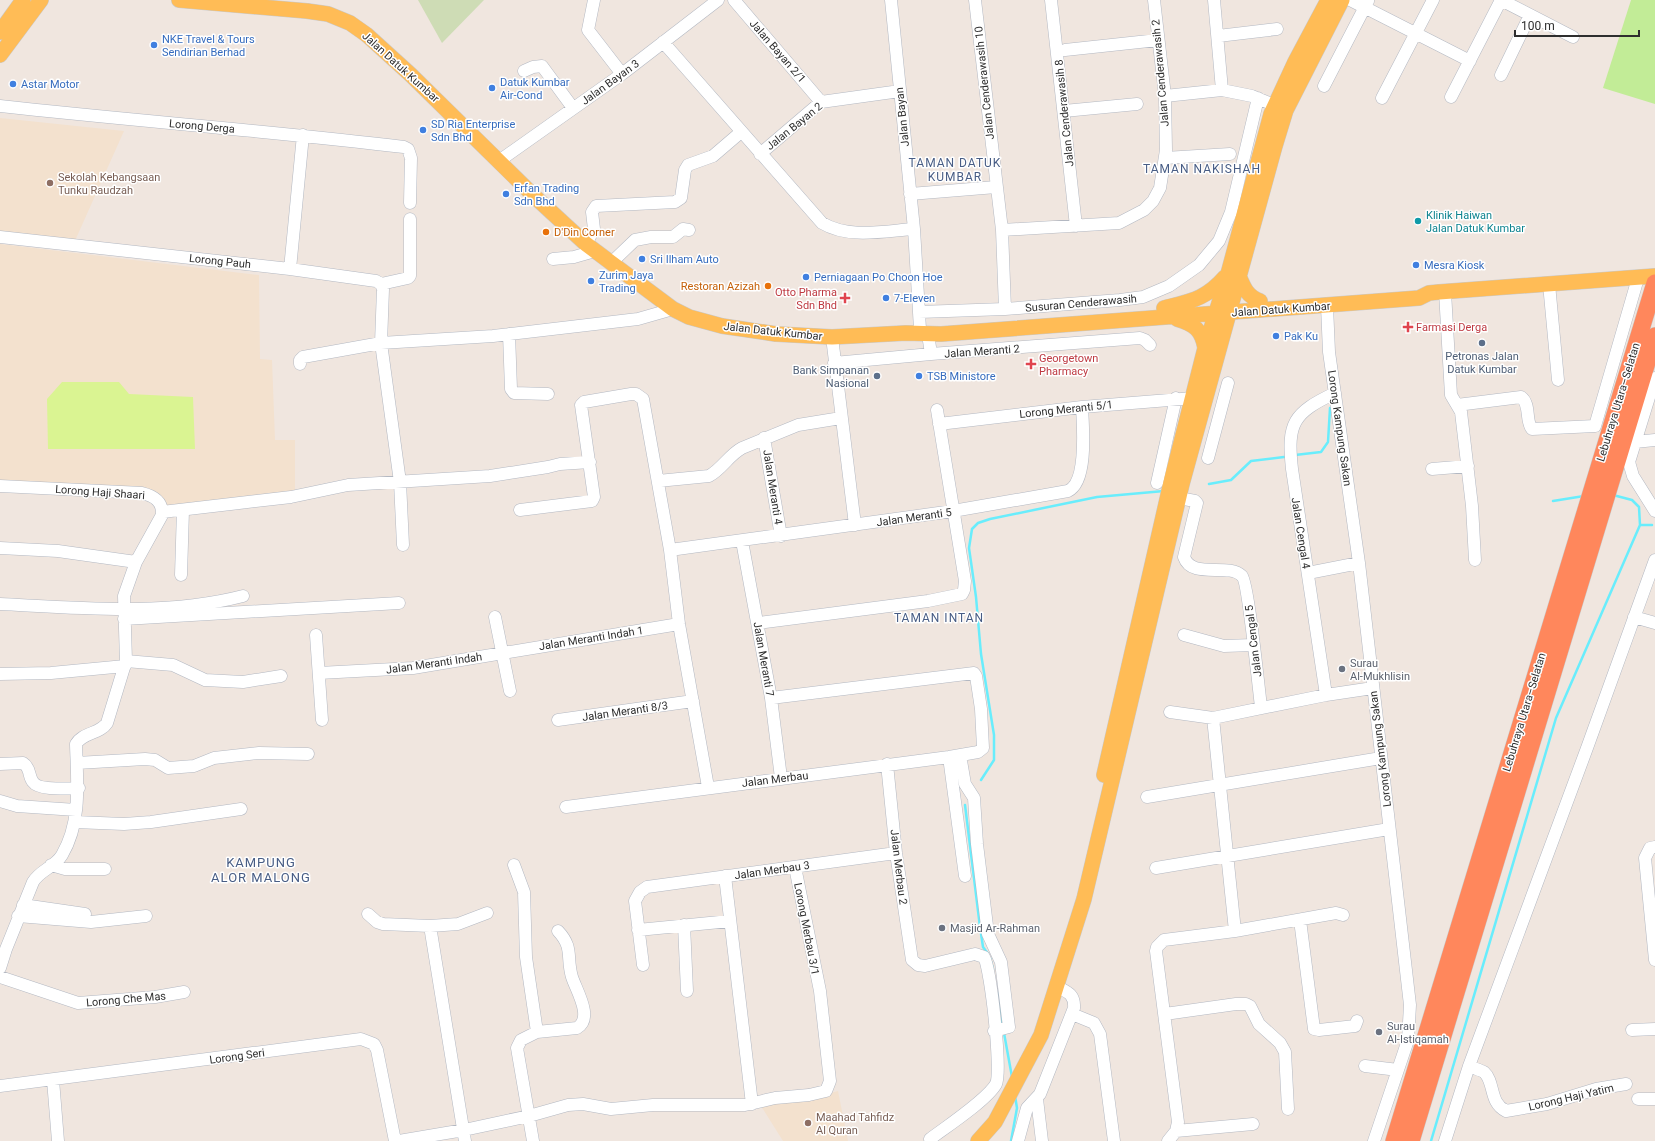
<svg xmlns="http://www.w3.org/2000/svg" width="1655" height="1141" viewBox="0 0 1655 1141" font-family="Roboto,sans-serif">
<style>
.education{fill:#f3e1ce}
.green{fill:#c2ec97}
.cemetery{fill:#cedcb5}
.pitch{fill:#daf492}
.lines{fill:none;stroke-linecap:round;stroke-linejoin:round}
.stream{stroke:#69edfc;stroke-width:2.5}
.minor-casing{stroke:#b3b8c2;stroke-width:13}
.major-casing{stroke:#c9c9c9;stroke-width:16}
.highway-casing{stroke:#c9c9c9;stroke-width:18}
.minor{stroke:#fff;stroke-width:12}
.major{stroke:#ffbc56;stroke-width:15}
.highway{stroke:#ff875c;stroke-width:17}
.shop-dot{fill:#3f7fe0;stroke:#fff;stroke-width:1.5}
.education-dot{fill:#8d6e63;stroke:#fff;stroke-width:1.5}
.culture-dot{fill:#0f9aa8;stroke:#fff;stroke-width:1.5}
.food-dot{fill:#e8710a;stroke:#fff;stroke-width:1.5}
.health-dot{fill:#e0444e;stroke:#fff;stroke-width:1.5}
.service-dot{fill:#5c6f8a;stroke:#fff;stroke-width:1.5}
.worship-dot{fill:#6b7280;stroke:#fff;stroke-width:1.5}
.labels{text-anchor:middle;stroke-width:3;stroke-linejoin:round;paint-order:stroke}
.shop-label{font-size:11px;fill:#366cbe;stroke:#fff;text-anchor:start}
.street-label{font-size:11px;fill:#2e2e2e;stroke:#fff}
.education-label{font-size:11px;fill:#785e54;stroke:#fff;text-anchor:start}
.culture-label{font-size:11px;fill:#0d838f;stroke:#fff;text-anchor:start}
.food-label{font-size:11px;fill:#c56008;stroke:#fff;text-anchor:start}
.health-label{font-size:11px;fill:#be3a42;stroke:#fff;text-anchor:start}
.service-label{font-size:11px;fill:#4e5e75;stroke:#fff}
.worship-label{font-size:11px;fill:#5b616d;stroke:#fff;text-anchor:start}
.neighbourhood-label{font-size:12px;letter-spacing:1px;fill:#485d85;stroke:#fff}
.quarter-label{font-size:13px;letter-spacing:1px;fill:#485d85;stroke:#fff}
</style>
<rect width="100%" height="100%" fill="#f0e6df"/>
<path class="education" d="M0,118L124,131L74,243L0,235Z
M0,244L259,275L260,359L272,360L275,440H295V494L164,506L161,500L0,485Z
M838,1091L848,1141H783L761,1106L816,1097Z"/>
<path class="green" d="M1631,0H1655V104L1603,88Z"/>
<path class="cemetery" d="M418,0H484L442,43Z"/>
<path class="pitch" d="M62,382H119L129,394L193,397L195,449H48L47,399Z"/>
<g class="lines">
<path class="stream" d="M1295,455L1321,452L1328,442L1330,408
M1209,484L1231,480L1251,461L1284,457
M1553,501L1584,496
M1640,525H1652
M981,780L994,760V735L981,654L976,597L969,548L972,529L978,523L990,519L1097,497L1164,491
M965,805L980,927L983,947L988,954
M990,958L993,969
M998,993L1003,1026
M1004,1033L1012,1077
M1011,1141L1017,1108L1015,1096
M1431,1141L1556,718L1640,525L1639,507L1632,500L1613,495"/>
<defs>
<path id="minor" d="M594,0L588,30L622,74
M734,0L821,102
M891,0L914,229L920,329
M975,0L1002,230L1005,309
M1051,0L1076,226
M1214,0L1222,90
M1350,0L1470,61
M1501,0L1573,37
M1218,36L1277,29
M663,42L822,223C849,239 884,231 914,229
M1065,50L1158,40
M524,71L533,67L542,66L573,108
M1501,75L1530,15
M1324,86L1368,1
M1165,96L1222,90L1252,96L1274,105
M1451,97L1501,0
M1382,98L1433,0
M0,106C135,121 270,131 404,147L408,149L411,158L410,203
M1064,111L1137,104
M760,154L821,102L900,91
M1165,158L1230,154
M499,161L622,74L718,0
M910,194L996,187
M1002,230L1119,223L1144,210L1153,201L1160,188L1166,150L1165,96L1154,0
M0,237L290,269L376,281L381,284L383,289L381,343L400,482L403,545
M586,244L594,229L592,212L596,206L675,202L681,198L685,170L688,165L713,156L741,132
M553,259L574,257L595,251
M611,263L635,240L651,237H673L683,229L689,230
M290,269L303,135
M381,284L408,278L410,276V219
M1549,284L1558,380
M1445,292L1451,395L1461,412L1472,506L1475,560
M1327,306L1329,352L1359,563L1410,1005L1408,1040L1374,1141
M919,312L1005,309L1120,300L1143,297L1169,286L1199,265L1219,241L1231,212L1258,98
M509,334L511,389L514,393L548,394
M832,337L855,525
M931,354L1140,338L1145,340L1150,345
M834,363L931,354L928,334
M300,364V360L303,357L381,343L493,336L638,319L673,309
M1655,378L1629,462L1633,476L1655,511
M1457,405L1521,397C1531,404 1525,421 1532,429L1595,426L1638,278
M939,424L1082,407L1194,398
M764,438L781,536
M1635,442L1655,440
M1208,458L1228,383
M1432,469L1468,466
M658,481L709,476C722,469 729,455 742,448L798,425L841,418
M1157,483L1176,398
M0,486L142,493C154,496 163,501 162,515L136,562L124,596L126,661L107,723C100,734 83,732 76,744C77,782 82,821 62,855C55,867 40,870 33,882L6,949L0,968
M1179,498L1195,501L1197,503L1184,557C1192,580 1228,562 1242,576C1248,582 1259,691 1261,707
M520,510L592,501L594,497L581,405L584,402L631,394H636L643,399L670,550L679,624L708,787
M162,512L291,497L348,485L490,476L548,467L560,464L590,462
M742,541L771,698L781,778
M0,548L58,551L136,562
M670,550L953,511L1068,491C1088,482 1083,427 1082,407
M1308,573L1359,563
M181,575L183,510
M0,604C79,608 166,616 243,596
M495,617L510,691
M1634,617L1655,623
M124,619L399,603
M758,623L928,601L962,594L964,590L965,581L937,410
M316,635L322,720
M1184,635L1224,646L1253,645
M126,661L173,665L205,680L243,682L281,676
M319,673L413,668L679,624
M0,674L51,673L125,666
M1326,695L1292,469C1287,423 1293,413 1335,393
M1170,712L1213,718L1326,695L1373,688
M1213,718L1235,931
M558,720L693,701
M960,755L965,784L974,798L977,844L988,934L1001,962L1009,1027L994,1031
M949,757L965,876
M77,763L145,759L155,760L168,768L194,766L214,758L259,753L308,754
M0,764L23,763C31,768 28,776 33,782C39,791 69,788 79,788
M887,764L896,853L912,960L918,965L925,966L975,954L984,957C991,970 1002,1072 996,1084C987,1100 946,1127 930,1139
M1147,797L1381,758
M0,801L17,806L76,810
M566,807L949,757L978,752L983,748L981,709L976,676L974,673L771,698
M75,822L124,824L151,822L241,809
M1655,847L1650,848L1645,858L1655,960
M51,865L65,869H105
M514,865L524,892L526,957L537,1032L521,1040L517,1048L533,1141
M1156,868L1389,829
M725,876L752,1104
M23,905L85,914
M368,914L377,922L383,924L430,926L465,1141
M18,916L91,922L146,916
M1300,920L1314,1029L1319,1030L1355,1026L1357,1021
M684,925L687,991
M430,926L458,924L487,913
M638,930L730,921
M643,965L635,901L640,892L647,887L896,853
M0,977L78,1003L155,997L184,992
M1072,1014L1094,1023L1100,1034L1114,1141
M1165,1014L1236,1004H1246L1250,1006L1259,1024L1280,1043L1285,1052L1288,1109
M1632,1030L1655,1029
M537,1032L577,1028C594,1018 576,990 572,977C566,957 574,948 558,931
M1365,1066L1398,1070
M1469,1066C1473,1068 1480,1070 1484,1072C1495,1082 1489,1103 1506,1111L1547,1104L1596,1089L1626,1084
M53,1080L58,1141
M0,1086L361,1039L374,1044L377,1050L395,1141
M1037,1099L1042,1141
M1638,1099H1655
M1176,1131L1253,1124
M399,1141L464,1130L529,1116L568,1105L583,1104L611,1109L653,1105H745L775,1098L809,1095L826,1091L830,1081L820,991L795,867
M1018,1141L1027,1108L1040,1094L1074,1008C1075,995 1068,992 1058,987
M1168,1141L1176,1131L1178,1122L1156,951L1157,947L1164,940L1235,931L1336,913L1343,915
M1445,1141L1469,1066L1587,748L1655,560"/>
<path id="major" d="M179,0L307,11L328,14L350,23L367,35L411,75L534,196L586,244L673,309L689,317L722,326L776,334L832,337L906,333L941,334L1419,298L1429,293L1439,292L1655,276
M0,32L23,0
M0,55L41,0
M1239,276C1244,288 1247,296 1260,301
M1164,308C1191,301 1206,299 1225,277
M1177,319C1194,324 1202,330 1205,348
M1104,775L1171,482L1205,348L1228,274L1271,114L1295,62L1328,0
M978,1141L995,1122L1041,1035L1084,899L1182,484L1275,146L1286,110L1342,0"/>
<path id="highway" d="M1394,1141L1655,283
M1411,1141L1655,336"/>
</defs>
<use href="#minor" class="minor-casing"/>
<use href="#major" class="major-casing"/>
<use href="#highway" class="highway-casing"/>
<use href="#minor" class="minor"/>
<use href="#major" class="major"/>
<use href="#highway" class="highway"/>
</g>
<g class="shop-dot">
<circle cx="154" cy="45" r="4"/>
<circle cx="13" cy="84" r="4"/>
<circle cx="492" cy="88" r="4"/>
<circle cx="423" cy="130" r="4"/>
<circle cx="506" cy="194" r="4"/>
<circle cx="642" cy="259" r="4"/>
<circle cx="1416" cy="265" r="4"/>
<circle cx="806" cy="277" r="4"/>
<circle cx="591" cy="281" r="4"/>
<circle cx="886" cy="298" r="4"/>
<circle cx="1276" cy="336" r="4"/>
<circle cx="919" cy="376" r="4"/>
</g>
<g class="education-dot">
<circle cx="50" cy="183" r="4"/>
<circle cx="808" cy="1123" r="4"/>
</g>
<circle class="culture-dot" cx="1418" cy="221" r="4"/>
<g class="food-dot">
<circle cx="546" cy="232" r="4"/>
<circle cx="768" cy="286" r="4"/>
</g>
<g class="health-dot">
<path d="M843 292h4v4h4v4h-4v4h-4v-4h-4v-4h4z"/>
<path d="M1406 321h4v4h4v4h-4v4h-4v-4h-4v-4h4z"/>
<path d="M1029 358h4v4h4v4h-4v4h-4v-4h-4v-4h4z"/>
</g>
<g class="service-dot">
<circle cx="1482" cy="343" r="4"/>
<circle cx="877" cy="376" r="4"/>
</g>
<g class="worship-dot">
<circle cx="1342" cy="669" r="4"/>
<circle cx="942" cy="928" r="4"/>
<circle cx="1379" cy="1032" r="4"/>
</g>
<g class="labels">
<g class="shop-label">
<text x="162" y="43">NKE Travel &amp; Tours<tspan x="162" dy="13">Sendirian Berhad</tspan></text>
<text x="500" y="86">Datuk Kumbar<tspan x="500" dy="13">Air-Cond</tspan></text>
<text x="21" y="88">Astar Motor</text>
<text x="431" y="128">SD Ria Enterprise<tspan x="431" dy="13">Sdn Bhd</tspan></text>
<text x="514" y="192">Erfan Trading<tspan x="514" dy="13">Sdn Bhd</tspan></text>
<text x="650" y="263">Sri Ilham Auto</text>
<text x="1424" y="269">Mesra Kiosk</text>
<text x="599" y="279">Zurim Jaya<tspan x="599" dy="13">Trading</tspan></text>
<text x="814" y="281">Perniagaan Po Choon Hoe</text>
<text x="894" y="302">7-Eleven</text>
<text x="1284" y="340">Pak Ku</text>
<text x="927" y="380">TSB Ministore</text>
</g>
<g class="street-label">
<text transform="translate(778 51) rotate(49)" y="4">Jalan Bayan 2/1</text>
<text transform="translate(401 67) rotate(42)" y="4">Jalan Datuk Kumbar</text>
<text transform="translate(1160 73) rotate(-95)" y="4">Jalan Cenderawasih 2</text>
<text transform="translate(610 82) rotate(-36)" y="4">Jalan Bayan 3</text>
<text transform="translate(984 83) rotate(-96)" y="4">Jalan Cenderawasih 10</text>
<text transform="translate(1064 113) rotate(-96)" y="4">Jalan Cenderawasih 8</text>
<text transform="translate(902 117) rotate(-96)" y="4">Jalan Bayan</text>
<text transform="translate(202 126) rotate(5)" y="4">Lorong Derga</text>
<text transform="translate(794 126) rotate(-39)" y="4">Jalan Bayan 2</text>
<text transform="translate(220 261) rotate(6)" y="4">Lorong Pauh</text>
<text transform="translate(1081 303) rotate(-5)" y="4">Susuran Cenderawasih</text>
<text transform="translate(1281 309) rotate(-4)" y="4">Jalan Datuk Kumbar</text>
<text transform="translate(773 331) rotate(6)" y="4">Jalan Datuk Kumbar</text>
<text transform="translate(982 351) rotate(-4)" y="4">Jalan Meranti 2</text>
<text transform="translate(1618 402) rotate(-73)" y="4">Lebuhraya Utara–Selatan</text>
<text transform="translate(1066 409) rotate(-6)" y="4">Lorong Meranti 5/1</text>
<text transform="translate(1340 428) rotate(82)" y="4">Lorong Kampung Sakan</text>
<text transform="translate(773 487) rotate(81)" y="4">Jalan Meranti 4</text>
<text transform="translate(100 492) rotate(4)" y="4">Lorong Haji Shaari</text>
<text transform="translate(914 517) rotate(-8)" y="4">Jalan Meranti 5</text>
<text transform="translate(1301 533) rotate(81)" y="4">Jalan Cengal 4</text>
<text transform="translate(591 638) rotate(-9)" y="4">Jalan Meranti Indah 1</text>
<text transform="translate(1253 641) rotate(-97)" y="4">Jalan Cengal 5</text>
<text transform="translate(764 659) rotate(80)" y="4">Jalan Meranti 7</text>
<text transform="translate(434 663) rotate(-8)" y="4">Jalan Meranti Indah</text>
<text transform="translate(625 711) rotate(-8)" y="4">Jalan Meranti 8/3</text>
<text transform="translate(1524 712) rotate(-73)" y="4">Lebuhraya Utara–Selatan</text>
<text transform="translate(1380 749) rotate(-97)" y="4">Lorong Kampung Sakan</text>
<text transform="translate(775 779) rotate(-7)" y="4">Jalan Merbau</text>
<text transform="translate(899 867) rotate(83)" y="4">Jalan Merbau 2</text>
<text transform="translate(772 870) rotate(-8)" y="4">Jalan Merbau 3</text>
<text transform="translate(807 929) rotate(79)" y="4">Lorong Merbau 3/1</text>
<text transform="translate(126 999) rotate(-5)" y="4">Lorong Che Mas</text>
<text transform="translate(237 1056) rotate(-8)" y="4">Lorong Seri</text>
<text transform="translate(1571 1097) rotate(-13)" y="4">Lorong Haji Yatim</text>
</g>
<g class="education-label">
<text x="58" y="181">Sekolah Kebangsaan<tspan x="58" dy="13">Tunku Raudzah</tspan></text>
<text x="816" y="1121">Maahad Tahfidz<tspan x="816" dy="13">Al Quran</tspan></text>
</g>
<g class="culture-label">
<text x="1426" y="219">Klinik Haiwan<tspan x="1426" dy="13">Jalan Datuk Kumbar</tspan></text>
</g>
<g class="food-label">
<text x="554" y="236">D'Din Corner</text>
<text x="760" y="290" text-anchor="end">Restoran Azizah</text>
</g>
<g class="health-label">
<text x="837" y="296" text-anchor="end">Otto Pharma<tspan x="837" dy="13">Sdn Bhd</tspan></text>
<text x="1416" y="331">Farmasi Derga</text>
<text x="1039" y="362">Georgetown<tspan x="1039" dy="13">Pharmacy</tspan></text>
</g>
<g class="service-label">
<text x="1482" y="360">Petronas Jalan<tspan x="1482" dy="13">Datuk Kumbar</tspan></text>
<text x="869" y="374" text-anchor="end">Bank Simpanan<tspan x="869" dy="13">Nasional</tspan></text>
</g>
<g class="worship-label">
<text x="1350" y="667">Surau<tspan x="1350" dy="13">Al-Mukhlisin</tspan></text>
<text x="950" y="932">Masjid Ar-Rahman</text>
<text x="1387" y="1030">Surau<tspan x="1387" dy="13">Al-Istiqamah</tspan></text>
</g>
<g class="neighbourhood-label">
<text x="955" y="167">TAMAN DATUK<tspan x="955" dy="14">KUMBAR</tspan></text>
<text x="1202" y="173">TAMAN NAKISHAH</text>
<text x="939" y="622">TAMAN INTAN</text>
</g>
<g class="quarter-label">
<text x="261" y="867">KAMPUNG<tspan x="261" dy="15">ALOR MALONG</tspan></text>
</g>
</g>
<path d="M1515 30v6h124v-6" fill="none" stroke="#2e2e2e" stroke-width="2"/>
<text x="1521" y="30" font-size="12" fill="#2e2e2e" stroke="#ffffff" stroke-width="3" paint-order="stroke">100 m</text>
</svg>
